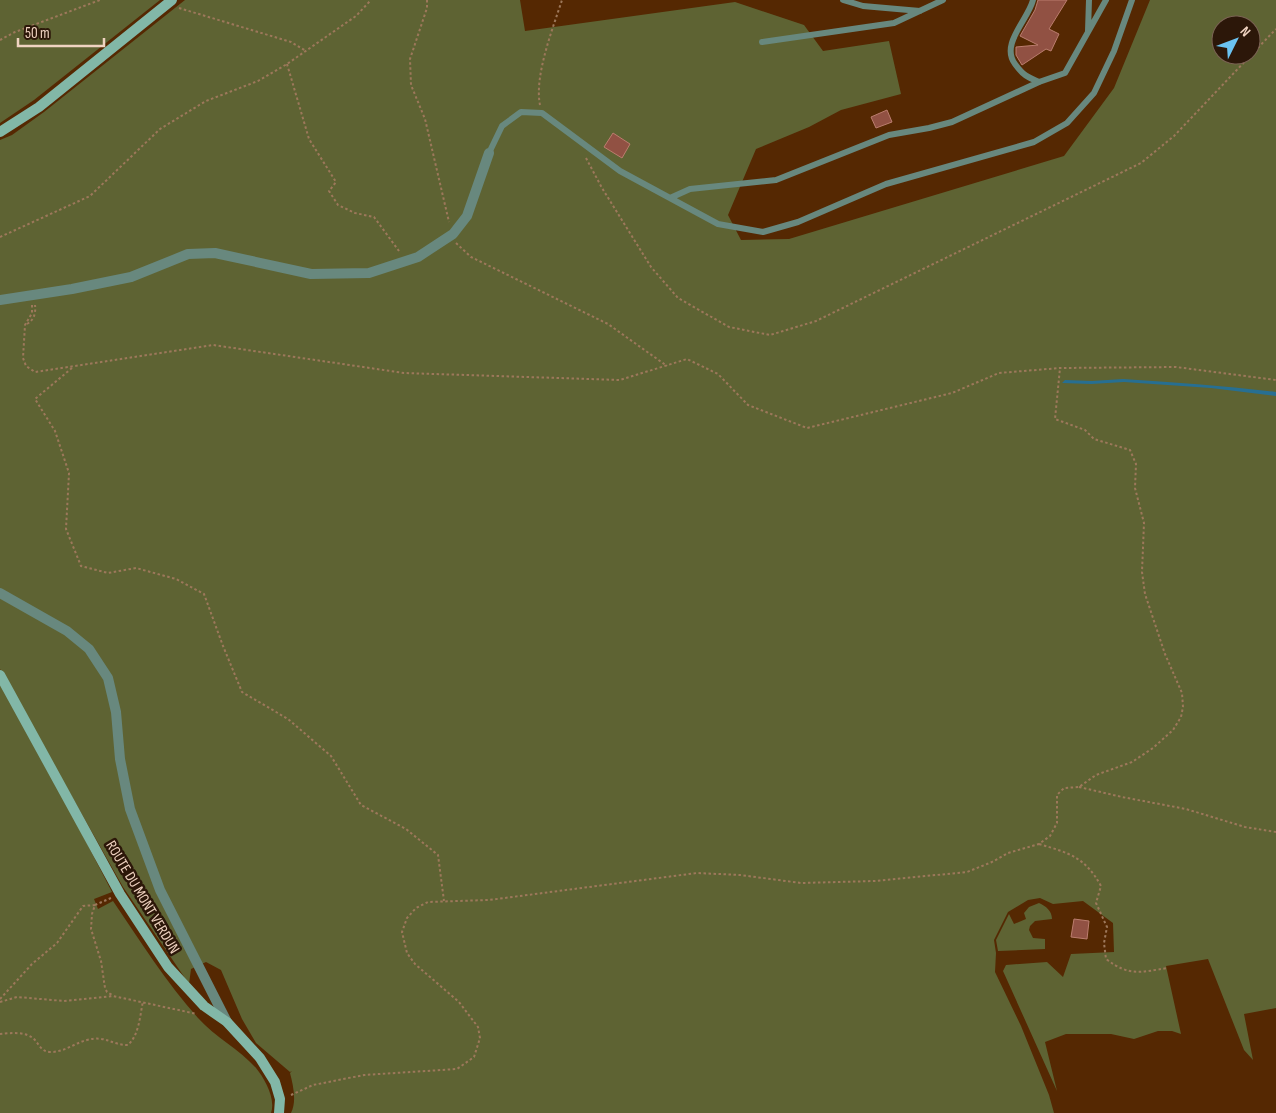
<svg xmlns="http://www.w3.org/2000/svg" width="1276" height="1113" viewBox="0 0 1276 1113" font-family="'Sofia Sans Condensed',sans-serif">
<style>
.green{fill:#5e6333;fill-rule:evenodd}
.water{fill:#276f92}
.building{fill:#915143;stroke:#bb7d6e}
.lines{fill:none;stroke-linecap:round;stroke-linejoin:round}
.path{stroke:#9d785b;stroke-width:2;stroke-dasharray:2.5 2.5;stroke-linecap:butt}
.lane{stroke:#68887e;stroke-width:6}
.street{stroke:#68887e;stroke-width:10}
.secondary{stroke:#82b7a7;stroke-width:10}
.labels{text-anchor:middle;stroke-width:5;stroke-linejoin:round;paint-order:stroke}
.street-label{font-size:15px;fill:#f0d3c1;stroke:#2c1709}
</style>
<rect width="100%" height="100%" fill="#552802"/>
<path class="green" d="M0,0H160L34,100L0,123Z
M185,0H520L525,31L735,2L804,25L823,51L889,41L901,94L841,110L809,127L756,149L728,215L741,240L789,239L1064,156L1114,88L1150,0H1276V1008L1244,1014L1253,1060L1244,1050L1208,959L1166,966L1181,1034L1172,1031H1158L1134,1039L1111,1034H1066L1045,1042L1057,1091L1003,971L1006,965L1047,962L1063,977L1071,954L1114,952L1113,923L1083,901L1053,904L1040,898L1028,900L1008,912L994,940L996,953L995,972L1021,1026L1049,1095L1054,1113H291C297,1101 293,1085 290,1073L292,1071L290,1072L256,1043L242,1019L221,970L206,962L191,969L189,984L123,887L0,669V140L12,135L44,112ZM1221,25H1251V55H1221Z
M0,681L22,718L112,892L94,899L98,909L113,901C140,941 166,982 198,1018C215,1037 239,1049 256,1068C265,1079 276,1099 271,1113H0Z
M1039,903C1046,906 1052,911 1052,919L1035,921L1030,926L1029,930L1033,938L1045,939V949L998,951L996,940L1009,914L1014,924L1026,919L1024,913L1029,907Z"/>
<path class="water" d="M1123,379C1174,382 1225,386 1276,392V396L1211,388L1124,382L1091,384L1062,383L1065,380L1092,381Z"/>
<path class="building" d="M1038,0H1067L1049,29L1059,34L1051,51L1046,49L1022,65L1016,55V47L1038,45L1020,36L1035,10Z
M887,110L892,122L876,128L871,117Z
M613,133L630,144L622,158L604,147Z
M1074,919L1089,921L1087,939L1071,937Z"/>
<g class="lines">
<path class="path" d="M427,0V8L410,59L411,85L425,119L449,222
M179,8L291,42L306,51
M0,40L15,32L100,0
M1251,55L1276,29
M287,64L309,139L336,182L329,191L338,205L355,213L374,217L399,251
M540,105C534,76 553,28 562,0
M586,158L602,188L651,267L678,298L729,327L770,335L816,321L1141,163L1174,136L1251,55
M0,237L90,196L160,129L206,101L258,81L287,64L356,16L371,0
M456,243L471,257L608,324L667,366
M32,305V313L25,325L23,358L26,366L35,372L213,345L404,373L620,380L687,359L718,374L748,405L807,428L952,393L999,373L1060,368L1176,367L1276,380
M27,324C34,320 36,313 35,305
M72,368L35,399L55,431L69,473L66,529L81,566L108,573L136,568L176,579L204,594L223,646L242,692L288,719L331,756L361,805L406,829L438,855L444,901
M1079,787L1122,797L1186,809L1245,827L1276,832
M1039,844C1069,853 1085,857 1101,886L1096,903L1107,927L1104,943L1106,959C1130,977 1140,972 1168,968
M111,898L95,905L92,914L91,929L101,961L105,988L107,992L112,995
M0,999L32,964L57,943L83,906L95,905
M0,1002L17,997L64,1001L113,996L197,1014
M0,1034C10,1033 25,1031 34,1039C39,1044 41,1052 51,1052C64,1052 75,1043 87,1040C106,1035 111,1045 128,1045C139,1035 140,1016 143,1001
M291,1095L313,1085L364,1075L457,1069L474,1057L480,1038L478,1027L459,1002L415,964L407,953L402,932L407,918L416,908L428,902L489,900L697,873L740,875L801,883L875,881L967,872L992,862L1008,853L1039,844L1050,836L1057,823V795L1064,788L1079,787L1096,775L1132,762L1153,748L1173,730L1181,717L1183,707L1182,693L1165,654L1145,594L1142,572L1144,523L1135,488L1136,464L1130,450L1094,439L1085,430L1055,419L1060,368"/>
<path class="lane" d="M843,0L863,6L920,11
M1033,0C1028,20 1000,44 1015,64C1023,75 1027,77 1039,82
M1088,31L1089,0
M762,42L894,23L943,0
M489,153L502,126L521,112L542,113L620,171L718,224L763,232L798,222L886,184L1034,142L1067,123L1094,93L1114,51L1132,0
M670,198L690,189L776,180L889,135L929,128L952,122L1039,82L1065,73L1106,0"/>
<path class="street" d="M0,300L72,289L131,277L188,254L215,253L311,274L369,273L418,257L453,234L467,216L489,153
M0,593L67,631L89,649L108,678L116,712L120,759L130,809L160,890L227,1022"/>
<path class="secondary" d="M0,132L39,107L172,0
M0,675L120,894L168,967L204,1006L227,1022L260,1058L275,1082L280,1099L279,1113"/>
</g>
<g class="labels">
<g class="street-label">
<text transform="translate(143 897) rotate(59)" y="5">ROUTE DU MONT VERDUN</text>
</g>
</g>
<g transform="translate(1236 40) rotate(48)"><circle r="24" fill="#2c1709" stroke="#7a6253"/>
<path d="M0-4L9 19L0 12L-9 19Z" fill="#6bc3f2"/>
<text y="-8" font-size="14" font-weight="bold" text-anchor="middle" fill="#f0d3c1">N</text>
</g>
<path d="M18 38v8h86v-8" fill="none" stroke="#f0d3c1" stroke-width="2.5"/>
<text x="25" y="38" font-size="15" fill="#f0d3c1" stroke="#2c1709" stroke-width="4" paint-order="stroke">50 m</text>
</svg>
